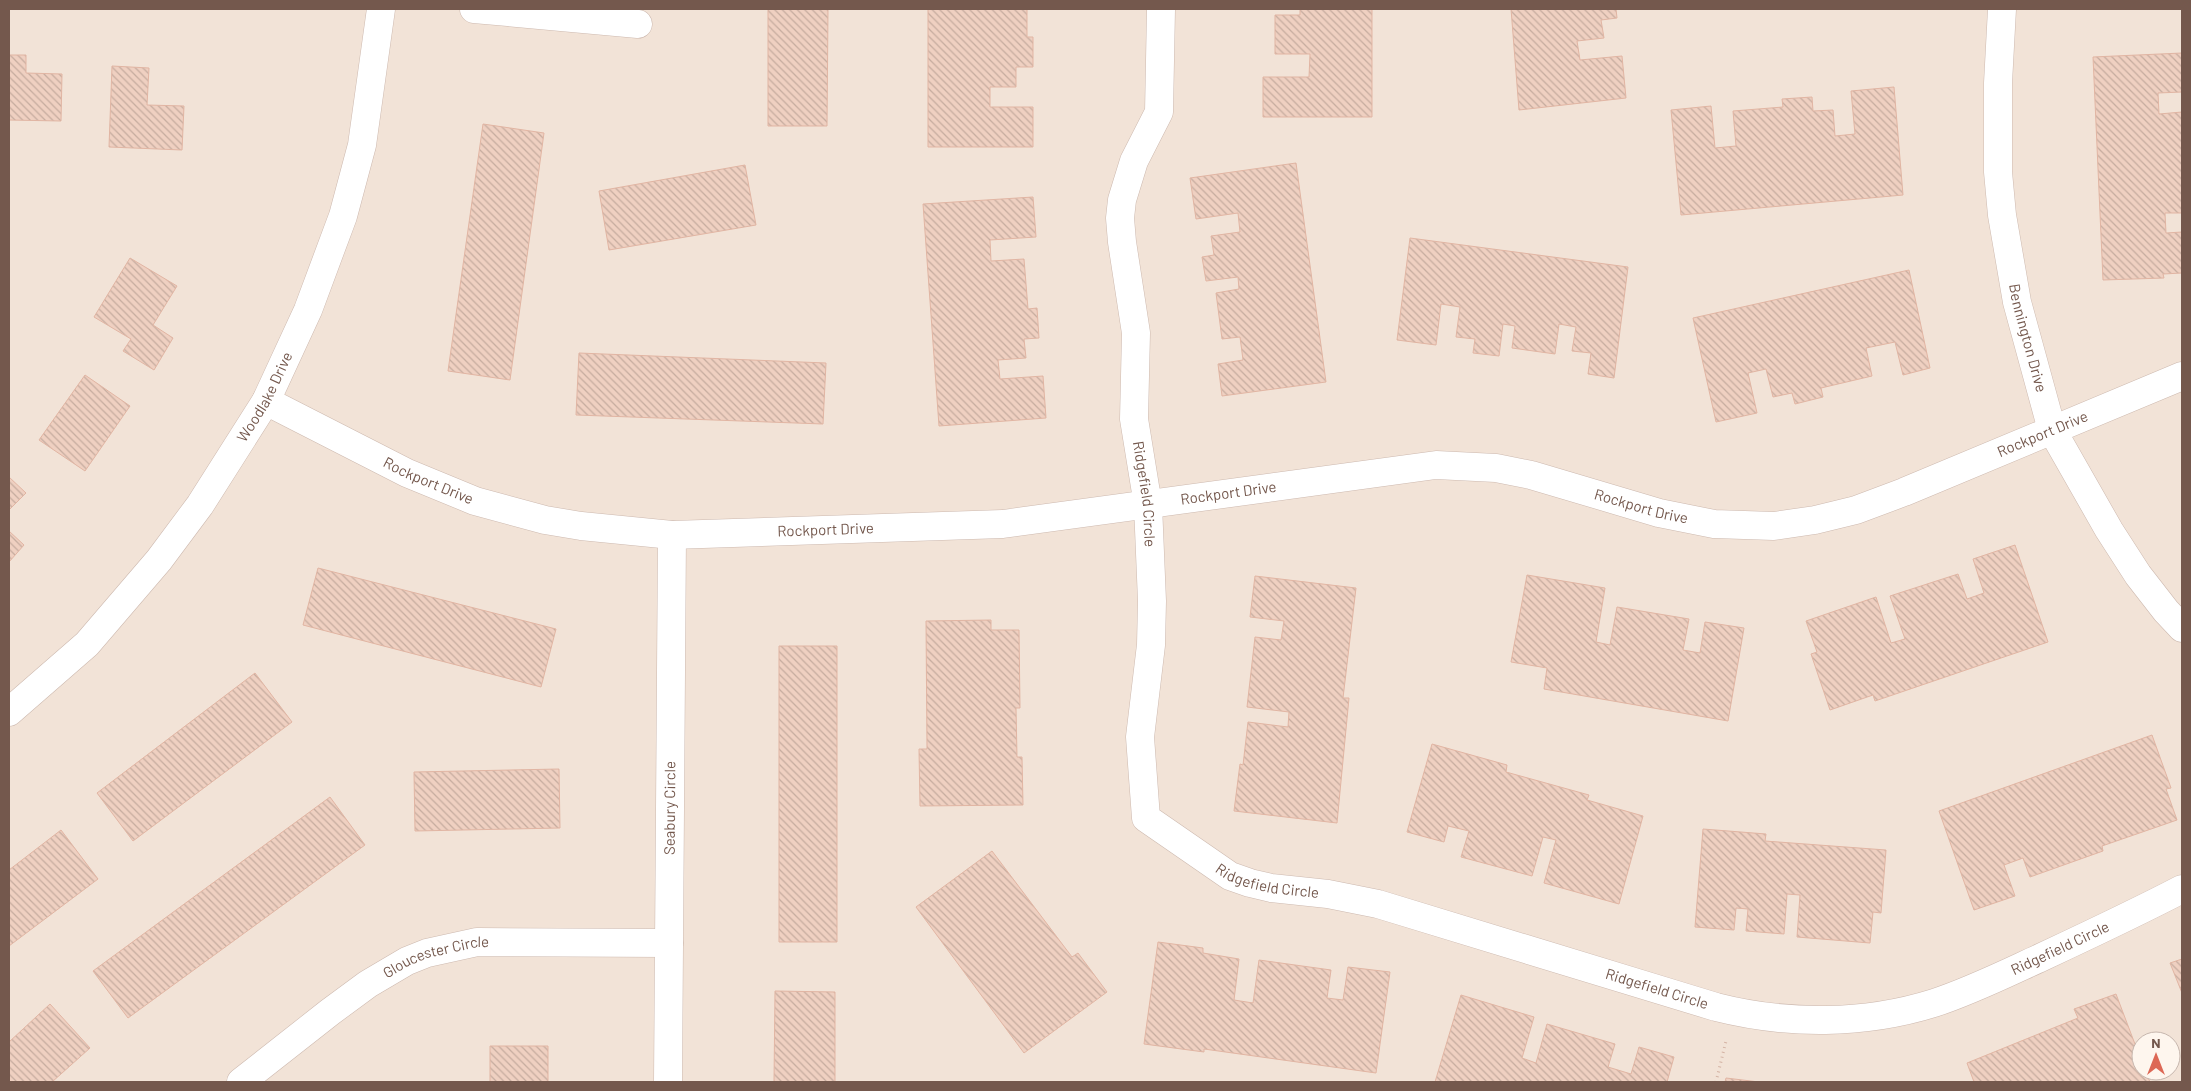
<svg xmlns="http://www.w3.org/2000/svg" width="2191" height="1091" viewBox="0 0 2191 1091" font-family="Barlow,sans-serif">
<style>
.residential{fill:#f2e3d7;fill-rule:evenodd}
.building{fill:url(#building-back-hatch);stroke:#e1b5a3}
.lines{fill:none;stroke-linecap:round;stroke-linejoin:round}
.street-casing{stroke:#cdb9af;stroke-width:29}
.path{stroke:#d4b3a4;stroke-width:3;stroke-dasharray:1 4;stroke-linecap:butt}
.street{stroke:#fff;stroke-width:28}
.labels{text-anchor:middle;stroke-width:5;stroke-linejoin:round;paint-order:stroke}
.street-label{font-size:15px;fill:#74584d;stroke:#fef6ee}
</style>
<defs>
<pattern id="building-back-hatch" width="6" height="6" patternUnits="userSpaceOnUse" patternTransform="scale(1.25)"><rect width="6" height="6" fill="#efd0c1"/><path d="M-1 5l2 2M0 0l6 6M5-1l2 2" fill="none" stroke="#c6ac9f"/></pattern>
</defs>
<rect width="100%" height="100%" fill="#fbf2e8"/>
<path class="residential" d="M9,9H2182V1082H9ZM2141,1041H2171V1071H2141Z"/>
<path class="building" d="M768,9H828L827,126H768Z
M928,9H1027V37H1033V67H1016V87H990V107H1033V147H928Z
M1300,9H1372V117H1263V77H1309L1310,54H1275V15H1300Z
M1511,9H1616L1617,18L1601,20L1604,38L1577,41L1580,60L1622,56L1626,98L1519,110Z
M2182,53V92L2158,93L2159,114L2182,112V213H2165L2166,233L2182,232V273L2163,274L2164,278L2103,280L2093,57Z
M9,55H26V73L62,74L61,121L9,120Z
M112,66L149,68L147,105L184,106L182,150L109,147Z
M1894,87L1903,195L1681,215L1671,110L1711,106L1715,148L1736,146L1733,111L1783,107L1782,99L1812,97L1813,111L1833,110L1835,136L1855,134L1851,91Z
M483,124L544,133L510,380L448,371Z
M1296,163L1326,382L1222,396L1218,364L1243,360L1240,337L1222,339L1216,293L1239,289L1238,277L1206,281L1202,257L1214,255L1211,236L1240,232L1238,213L1196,219L1190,178Z
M745,165L756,225L609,250L599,191Z
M1033,197L1036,237L990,240L991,261L1024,259L1028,309L1037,308L1039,338L1024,339L1026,358L998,360L1000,379L1043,376L1046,418L939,426L923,204Z
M1410,238L1628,267L1614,378L1588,374L1591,353L1572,351L1576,327L1559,324L1555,354L1512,348L1515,326L1503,324L1499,356L1473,353L1475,339L1456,337L1460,307L1441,304L1436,345L1397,340Z
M130,258L177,286L153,325L173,338L154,370L123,351L131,339L94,317Z
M1909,270L1930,368L1903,375L1895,342L1866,348L1872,376L1821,388L1823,397L1795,404L1792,393L1773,397L1766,369L1748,373L1757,413L1716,422L1693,318Z
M579,353L826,363L823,424L576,415Z
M85,375L130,406L85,471L39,440Z
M9,477L26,493L9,510Z
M9,531L24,545L9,562Z
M2015,545L2048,642L1875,701L1873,695L1830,710L1811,654L1817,652L1806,621L1876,597L1891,643L1905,639L1890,596L1958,574L1967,599L1984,593L1973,559Z
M318,568L556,629L541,687L303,625Z
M1527,575L1605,588L1596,642L1610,645L1617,607L1689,619L1683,650L1700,653L1705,622L1744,628L1728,721L1544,689L1547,668L1511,662Z
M1255,576L1356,588L1343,698H1349L1337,823L1234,811L1240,764L1243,765L1248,722L1288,727L1289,712L1247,707L1255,637L1281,640L1284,621L1250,617Z
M991,620V630H1019L1020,708H1016L1017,757H1022L1023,805L920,806L919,749H927L926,621Z
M779,646H837V942H779Z
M255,673L292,722L133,841L97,793Z
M2152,735L2171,788L2166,789L2177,820L2102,846L2103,851L2030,877L2023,858L2004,865L2015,896L1974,910L1939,811Z
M1432,744L1507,765L1506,772L1589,795L1587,800L1643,816L1619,904L1544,883L1556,840L1543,837L1532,876L1461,857L1469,831L1448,826L1444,842L1407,832Z
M559,769L560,828L415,831L414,772Z
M330,797L365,845L128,1018L93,971Z
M1703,829L1766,834L1765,841L1886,850L1881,913L1873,912L1870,943L1797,937L1800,895L1787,894L1784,934L1746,931L1748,909L1736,908L1734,930L1695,927Z
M61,830L98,879L9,946V870Z
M992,851L1072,957L1078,953L1107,992L1024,1053L916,907Z
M1158,942L1203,948V953L1239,959L1234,1000L1253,1003L1259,960L1331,970L1327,998L1343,1000L1348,967L1390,972L1376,1073L1204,1049V1052L1144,1044Z
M2182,959V993L2170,963Z
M775,991L835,992V1082H774Z
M2116,994L2141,1060V1071H2145L2150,1082H1974L1967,1063L2078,1018L2074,1009Z
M1461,995L1534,1017L1522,1058L1536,1063L1547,1024L1615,1044L1608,1067L1631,1074L1639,1047L1674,1057L1667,1082H1435Z
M50,1004L90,1048L52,1082H9V1042Z
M490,1046H548V1082H490Z
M1726,1078L1759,1082H1725Z"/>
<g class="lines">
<defs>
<g id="street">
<path d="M474,9L638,24"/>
<path id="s1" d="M1161,9L1159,112L1134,161L1122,200L1120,218L1122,242L1136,333L1134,419L1148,505L1152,601L1151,645L1140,737L1146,818L1230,876L1250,883L1271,888L1328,894L1378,904L1716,1007C1787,1025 1864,1025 1934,1003C1971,991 2007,973 2042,957C2089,935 2136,913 2182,889"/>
<path id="s2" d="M2002,9L1998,83V172L2002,215L2017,302L2052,430L2109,530L2138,575L2166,611L2182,628"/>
<path id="s3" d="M266,401L407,473L475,501L545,520L581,526L672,535L1003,524L1436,465L1496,468L1531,475L1659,513L1714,524L1774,526L1815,520L1856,510L1904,492L2182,376"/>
<path id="s4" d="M9,712L87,644L159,560L200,505L266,401L308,310L343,216L362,145L381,9"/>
<path id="s5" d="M241,1082L330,1012L368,984L407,961L427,953L477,942L669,943"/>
<path id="s6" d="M668,1082L672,535"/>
</g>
</defs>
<use href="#street" class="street-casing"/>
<path class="path" d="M1716,1082L1726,1041"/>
<use href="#street" class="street"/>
</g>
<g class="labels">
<g class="street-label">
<text dy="5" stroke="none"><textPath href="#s2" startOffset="332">Bennington Drive</textPath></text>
<text dy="5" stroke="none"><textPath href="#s4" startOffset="409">Woodlake Drive</textPath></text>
<text dy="5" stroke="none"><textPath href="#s3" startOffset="1831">Rockport Drive</textPath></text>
<text dy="5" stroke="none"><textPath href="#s3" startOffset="181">Rockport Drive</textPath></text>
<text dy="5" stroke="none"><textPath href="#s1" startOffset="495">Ridgefield Circle</textPath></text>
<text dy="5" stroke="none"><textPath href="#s3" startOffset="991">Rockport Drive</textPath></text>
<text dy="5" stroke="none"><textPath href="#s3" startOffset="1411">Rockport Drive</textPath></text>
<text dy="5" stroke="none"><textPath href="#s3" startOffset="586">Rockport Drive</textPath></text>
<text dy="5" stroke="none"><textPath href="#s6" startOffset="274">Seabury Circle</textPath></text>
<text dy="5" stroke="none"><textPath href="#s1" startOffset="960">Ridgefield Circle</textPath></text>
<text dy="5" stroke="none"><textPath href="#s1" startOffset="1785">Ridgefield Circle</textPath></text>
<text dy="5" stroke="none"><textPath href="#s5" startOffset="235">Gloucester Circle</textPath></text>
<text dy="5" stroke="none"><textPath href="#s1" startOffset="1365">Ridgefield Circle</textPath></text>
</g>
</g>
<rect width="2191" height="1091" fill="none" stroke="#74584d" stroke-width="20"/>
<g transform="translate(2156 1056)"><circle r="24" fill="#fef6ee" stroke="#c7b7ae"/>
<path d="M0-4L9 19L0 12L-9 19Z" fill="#dd6855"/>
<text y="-8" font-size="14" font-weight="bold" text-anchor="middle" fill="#74584d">N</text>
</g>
</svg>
